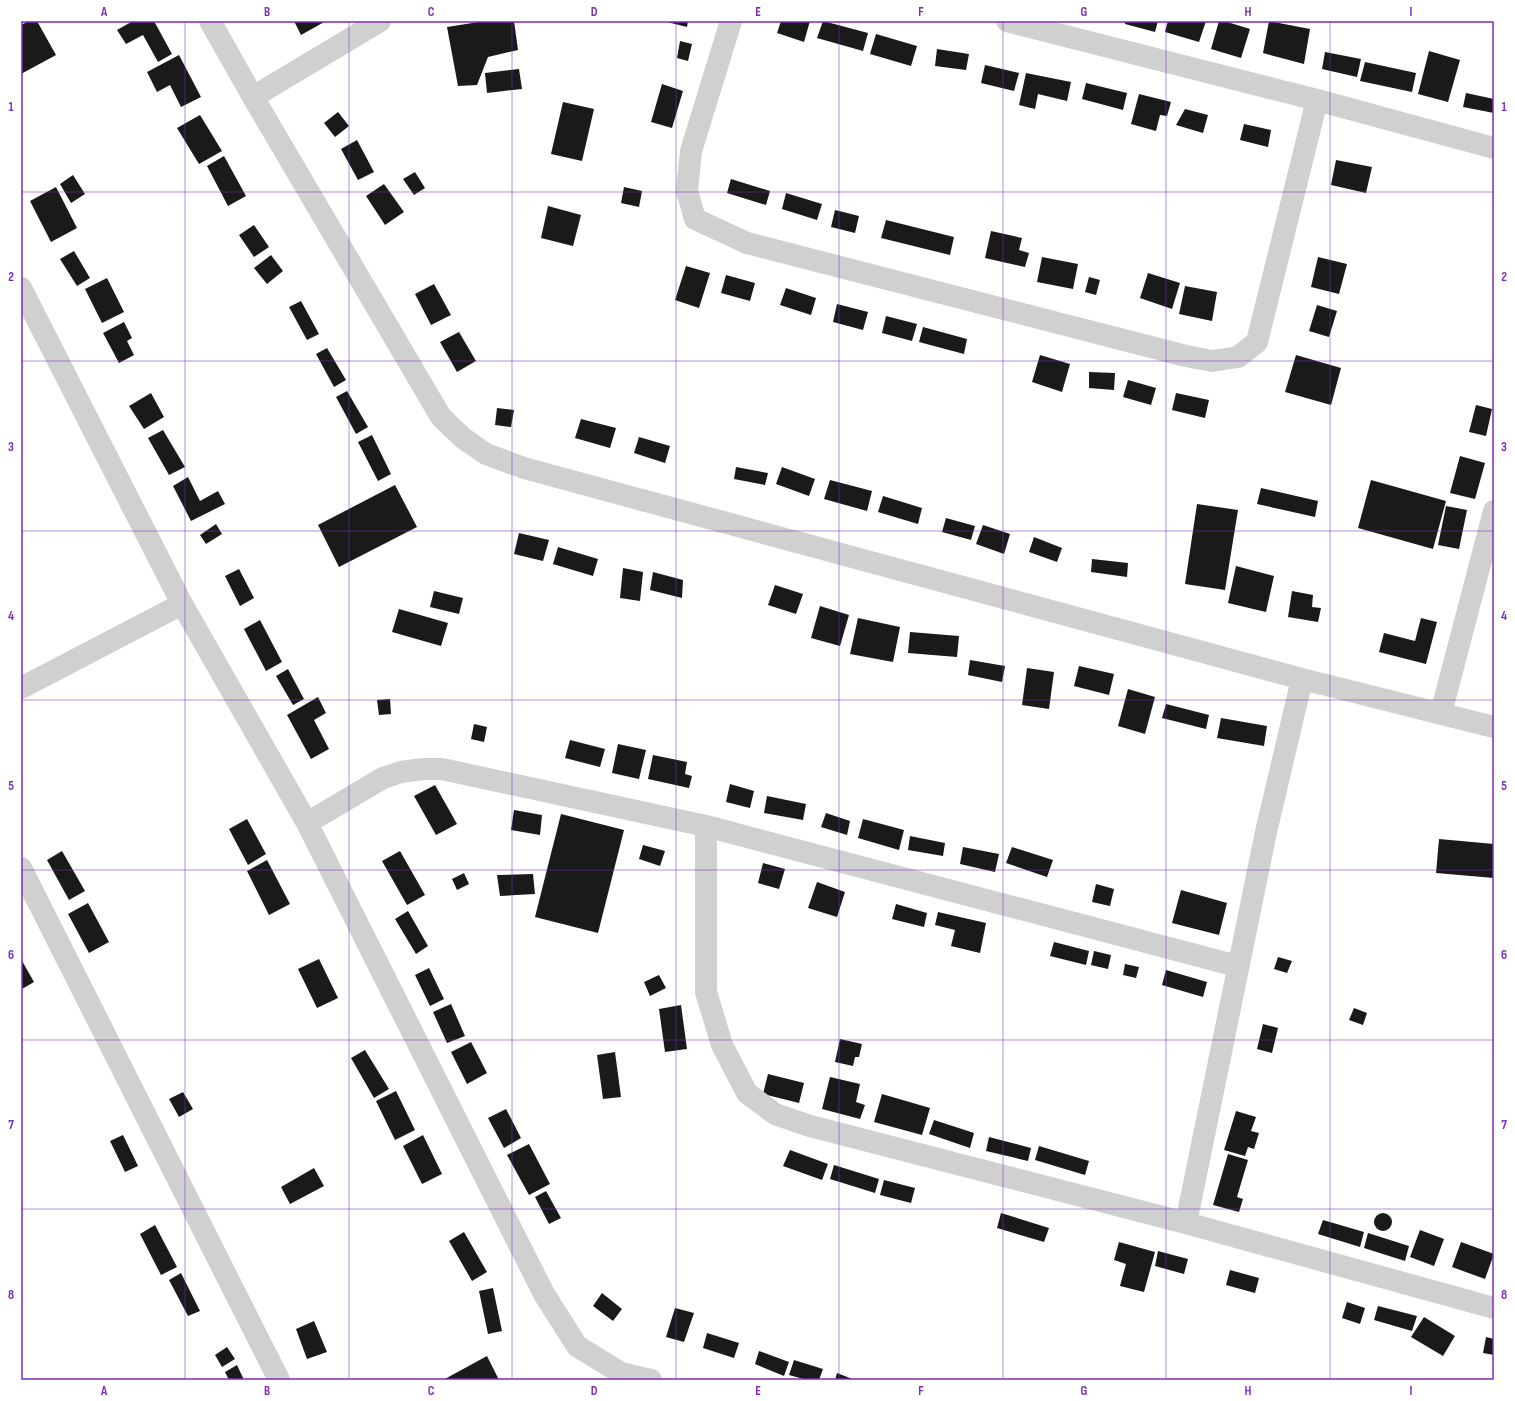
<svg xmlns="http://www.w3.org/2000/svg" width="1515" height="1401" viewBox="0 0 1515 1401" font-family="'Sofia Sans Condensed',sans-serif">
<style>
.building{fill:#1a1a1a}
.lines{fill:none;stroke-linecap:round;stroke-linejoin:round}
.minor{stroke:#d0d0d0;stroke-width:22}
.grid{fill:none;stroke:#7b2cbf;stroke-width:1;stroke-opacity:0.55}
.neatline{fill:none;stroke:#7b2cbf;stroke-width:1.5}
.grid-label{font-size:13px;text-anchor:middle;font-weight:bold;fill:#7b2cbf}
</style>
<rect width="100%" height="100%" fill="#fff"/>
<path class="building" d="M29,21H37L56,55L21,74V25Z
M133,21H154L172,54L158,62L143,35L126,44L117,30Z
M294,21H326L301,35Z
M485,21H514L518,50L488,57L477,85L458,86L447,27Z
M663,21H688L687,27Z
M781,21H810L804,42L777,33Z
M823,21L868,33L863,51L817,38Z
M1125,21H1158L1155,32L1125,24Z
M1168,21H1206L1199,42L1165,32Z
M1219,21H1224L1250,29L1241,58L1211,49Z
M1269,21L1310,29L1304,64L1263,53Z
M876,34L917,46L911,66L870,54Z
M680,41L692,44L688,61L677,58Z
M937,49L969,54L966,70L935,66Z
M1429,51L1460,60L1448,102L1418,94Z
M1325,52L1361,59L1357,77L1322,69Z
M179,55L201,97L181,107L170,85L157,92L147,72Z
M1365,62L1416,73L1412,92L1360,81Z
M985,65L1019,73L1014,91L981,83Z
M519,69L522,89L487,93L485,73Z
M1026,73L1071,82L1067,101L1038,94L1035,109L1019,105Z
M1086,83L1127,93L1123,110L1082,99Z
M662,84L683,91L672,128L651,122Z
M1466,93L1494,99V113L1463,107Z
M1139,94L1171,102L1167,116L1160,115L1156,131L1131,124Z
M563,102L594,109L582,161L551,154Z
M1185,109L1208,115L1203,133L1176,125Z
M338,112L349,126L335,137L324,123Z
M200,115L222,151L199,164L177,128Z
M1244,124L1271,130L1268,147L1240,140Z
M357,140L374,172L358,180L341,149Z
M224,156L246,196L228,206L207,166Z
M1336,160L1372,167L1366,193L1331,185Z
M415,172L425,188L414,195L403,179Z
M73,175L85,194L71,203L60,184Z
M731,179L770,191L766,205L727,193Z
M384,184L404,212L385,225L366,196Z
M56,187L77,228L51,242L30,201Z
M624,187L642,191L639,207L621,203Z
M786,193L822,204L817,220L782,209Z
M548,206L581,215L573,246L541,238Z
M835,210L859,216L855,233L831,227Z
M886,220L954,237L950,255L881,238Z
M254,225L269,247L254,257L239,235Z
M991,231L1022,238L1019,250L1029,253L1025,267L985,258Z
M74,251L90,278L77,286L60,259Z
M271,255L283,271L267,284L254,268Z
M1042,257L1078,264L1073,289L1037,282Z
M1318,257L1347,264L1339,294L1311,287Z
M686,266L710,273L699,308L675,300Z
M1148,273L1180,283L1172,309L1140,298Z
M726,275L755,283L750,301L721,293Z
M1089,277L1100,280L1096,295L1085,292Z
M107,278L124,312L102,323L85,289Z
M434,284L451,315L431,325L415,294Z
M1185,286L1217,292L1212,321L1179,314Z
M786,288L816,298L811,315L780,305Z
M301,301L319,334L307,340L289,307Z
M837,304L868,312L863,330L833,322Z
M1317,305L1337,311L1329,337L1309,331Z
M886,316L917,324L912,341L882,333Z
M124,322L132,338L127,341L134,355L119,363L103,333Z
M923,327L967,339L964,354L919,342Z
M459,332L476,361L457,372L440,342Z
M327,348L346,380L334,387L316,354Z
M1040,355L1070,364L1062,392L1032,382Z
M1296,355L1341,368L1331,405L1285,392Z
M1089,372L1115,373L1114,390L1089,388Z
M1128,380L1156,388L1151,405L1123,397Z
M347,391L368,427L356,434L336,397Z
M151,393L164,417L144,429L129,406Z
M1176,393L1209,400L1205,418L1172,410Z
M1476,405L1492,409L1486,436L1469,432Z
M497,408L514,410L511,427L495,425Z
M581,419L616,428L610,448L575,438Z
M163,430L185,467L169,475L148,438Z
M372,435L391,474L378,481L358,442Z
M639,437L670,446L665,463L634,453Z
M1460,456L1485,463L1475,499L1450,493Z
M736,467L768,473L765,485L734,479Z
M782,467L815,479L809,496L776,484Z
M188,477L200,501L218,491L225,504L191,521L173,486Z
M830,480L872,491L867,511L824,499Z
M1371,480L1446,501L1433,549L1358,528Z
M395,485L417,527L339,567L318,525Z
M1261,488L1318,501L1315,517L1257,504Z
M883,496L922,508L918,524L878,512Z
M1197,504L1238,510L1225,590L1185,584Z
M1446,506L1467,510L1459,549L1438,545Z
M946,518L975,526L971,540L942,532Z
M216,524L222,534L206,544L200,535Z
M983,525L1010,534L1004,554L976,544Z
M519,533L549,540L543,561L514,554Z
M1034,537L1062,548L1057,562L1029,552Z
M558,547L598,559L593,576L553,564Z
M1092,559L1128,563L1127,577L1091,572Z
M1236,566L1274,576L1266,612L1228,603Z
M623,568L643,572L640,601L620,598Z
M239,569L254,598L240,606L225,576Z
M653,572L683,580L682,598L650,590Z
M775,585L803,594L796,614L768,605Z
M434,591L463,598L459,614L430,607Z
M1292,591L1313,595L1312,607L1321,608L1318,622L1288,617Z
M820,606L849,615L840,646L811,638Z
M399,609L448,623L441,646L392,632Z
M858,618L900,627L893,662L850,654Z
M1421,618L1437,622L1426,664L1379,652L1384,633L1415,641Z
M260,620L282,662L266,671L244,629Z
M910,632L959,636L957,657L908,653Z
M970,660L1005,666L1002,682L968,675Z
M1079,666L1114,674L1109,695L1074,686Z
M1027,668L1054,672L1049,709L1022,705Z
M288,669L304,699L293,705L276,676Z
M1128,689L1155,697L1145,734L1118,726Z
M318,697L326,713L314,720L329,749L311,759L287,715Z
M390,699L391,714L379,715L377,700Z
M1166,704L1209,715L1206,729L1162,718Z
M1221,718L1267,726L1264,746L1217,738Z
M474,724L487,727L484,742L471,739Z
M570,740L605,749L600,767L565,758Z
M618,744L646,750L639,779L612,773Z
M653,755L687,762L685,774L692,776L689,788L648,779Z
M730,784L754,791L750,808L726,802Z
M435,785L457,824L436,835L414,796Z
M767,796L806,804L803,820L764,813Z
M514,810L542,815L540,835L511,830Z
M826,813L850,821L847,835L821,827Z
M561,814L624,830L598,933L535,917Z
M247,819L266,854L248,865L229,829Z
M863,819L904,830L899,850L858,838Z
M910,836L945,843L943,856L908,850Z
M1439,839L1494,844V878L1436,873Z
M643,845L665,851L660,866L639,859Z
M963,847L999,854L995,872L960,864Z
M1012,847L1053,860L1047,877L1006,863Z
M62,851L85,891L69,900L47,860Z
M400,851L425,895L407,905L382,861Z
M267,860L290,904L269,915L247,871Z
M763,863L785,869L779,889L758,883Z
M464,873L469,884L457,890L452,879Z
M533,874L535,894L500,896L497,875Z
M817,882L845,892L837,917L808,908Z
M1096,884L1114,889L1110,906L1092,902Z
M1181,890L1227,903L1219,935L1172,923Z
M88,903L109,942L89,953L68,914Z
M896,904L927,913L924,927L892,919Z
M408,911L428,946L416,954L395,919Z
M938,912L986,923L980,953L951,946L955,930L935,925Z
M1054,942L1089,951L1086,965L1050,956Z
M1094,951L1111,955L1108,969L1091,965Z
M1278,957L1292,961L1287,973L1274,969Z
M21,959L34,982L22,989L21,987Z
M319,959L338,998L317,1008L298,969Z
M1125,964L1139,967L1136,978L1123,975Z
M429,968L444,999L430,1006L415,975Z
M1166,970L1207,982L1203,997L1162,985Z
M659,975L666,988L650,996L644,982Z
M451,1004L465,1036L447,1043L433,1012Z
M681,1005L687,1049L665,1052L659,1009Z
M1354,1008L1367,1013L1363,1025L1349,1020Z
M1263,1024L1278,1028L1272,1053L1257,1049Z
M840,1039L862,1044L859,1057H855L853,1066L835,1062Z
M471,1042L487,1073L467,1084L451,1052Z
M365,1050L389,1089L374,1098L351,1058Z
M615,1052L621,1097L603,1099L597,1055Z
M768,1074L804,1083L799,1103L763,1094Z
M830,1077L860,1084L856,1102L865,1105L860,1119L822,1109Z
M396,1091L415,1130L395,1140L376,1101Z
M183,1092L193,1109L179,1117L169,1099Z
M882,1094L930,1108L922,1135L874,1122Z
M506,1109L521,1138L504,1148L488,1118Z
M1236,1111L1256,1117L1251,1131L1259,1133L1254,1149L1248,1147L1245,1156L1224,1150Z
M934,1120L974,1133L970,1148L929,1134Z
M123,1135L138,1166L125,1172L110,1141Z
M423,1135L442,1174L422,1184L403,1146Z
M989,1137L1031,1148L1028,1161L986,1151Z
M529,1144L550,1184L529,1195L507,1155Z
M1039,1146L1089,1161L1085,1175L1035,1160Z
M790,1150L828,1164L822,1180L783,1166Z
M1228,1154L1248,1160L1237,1197L1243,1199L1239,1212L1213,1205Z
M834,1165L879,1179L875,1193L830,1179Z
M314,1168L324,1186L290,1204L281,1187Z
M884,1180L915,1188L911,1203L880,1195Z
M546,1191L561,1218L549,1224L535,1197Z
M1374 1222a9 9 0 1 1 18 0a9 9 0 1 1-18 0Z
M1001,1213L1049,1228L1044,1242L997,1228Z
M1323,1220L1364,1232L1360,1247L1318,1234Z
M155,1225L177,1267L161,1275L140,1234Z
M1420,1230L1444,1239L1434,1266L1410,1257Z
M464,1232L487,1272L472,1281L449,1241Z
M1368,1233L1409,1246L1405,1261L1364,1248Z
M1119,1242L1155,1252L1144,1292L1120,1286L1126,1264L1114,1260Z
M1461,1242L1494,1254L1485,1279L1452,1267Z
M1158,1251L1188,1259L1184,1274L1155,1266Z
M1230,1270L1259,1278L1255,1293L1226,1285Z
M181,1273L200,1311L188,1316L169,1280Z
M493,1288L502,1331L488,1334L479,1291Z
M602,1293L622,1309L613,1321L593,1306Z
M1347,1302L1365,1308L1360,1324L1342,1318Z
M1378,1306L1417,1316L1412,1331L1374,1320Z
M675,1308L694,1313L684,1342L666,1337Z
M1424,1317L1455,1336L1443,1356L1411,1337Z
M314,1321L327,1352L307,1359L296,1329Z
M707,1333L739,1343L734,1358L703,1348Z
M1486,1337L1494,1339V1355L1483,1353Z
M227,1347L235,1359L222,1367L215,1355Z
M759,1351L789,1362L784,1376L755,1364Z
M487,1356L499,1380H443Z
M794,1360L823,1369L819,1380H807L789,1375Z
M237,1365L244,1380H229L225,1372Z
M837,1373L855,1380H835Z"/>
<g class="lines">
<path class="minor" d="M210,21L253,97L441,417L463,438L486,454L524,468L1302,679L1494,727
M731,21L691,151L687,191L695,219L747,243L1186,356L1212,361L1238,357L1257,342L1317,100
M1007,21L1317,100L1494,148
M253,97L380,21
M21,288L182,604L307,823L544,1294L577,1346L621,1373L651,1380
M21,688L182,604
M1441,713L1494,511
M307,823L383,778L401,772L423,769H442L706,826L1237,966
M706,826V992L722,1045L747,1093L775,1114L810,1126L1186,1223L1494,1308
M21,868L279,1380
M1186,1223L1266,832L1302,679"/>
</g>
<path class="grid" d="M185,21V1380M349,21V1380M512,21V1380M676,21V1380M839,21V1380M1003,21V1380M1166,21V1380M1330,21V1380M21,192H1494M21,361H1494M21,531H1494M21,700H1494M21,870H1494M21,1040H1494M21,1209H1494"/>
<rect width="1515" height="1401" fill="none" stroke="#ffffff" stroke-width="44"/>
<rect x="22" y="22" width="1471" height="1357" class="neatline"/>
<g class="grid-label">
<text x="104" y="16">A</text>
<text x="267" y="16">B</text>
<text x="431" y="16">C</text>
<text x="594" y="16">D</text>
<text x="758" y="16">E</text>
<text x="921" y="16">F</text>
<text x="1084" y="16">G</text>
<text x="1248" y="16">H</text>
<text x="1411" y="16">I</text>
<text x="11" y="111">1</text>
<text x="1504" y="111">1</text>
<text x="11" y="281">2</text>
<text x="1504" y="281">2</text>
<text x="11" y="451">3</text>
<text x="1504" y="451">3</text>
<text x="11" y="620">4</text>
<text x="1504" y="620">4</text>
<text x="11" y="790">5</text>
<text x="1504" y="790">5</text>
<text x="11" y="959">6</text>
<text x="1504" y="959">6</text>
<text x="11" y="1129">7</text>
<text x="1504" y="1129">7</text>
<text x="11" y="1299">8</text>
<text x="1504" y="1299">8</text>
<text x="104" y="1395">A</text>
<text x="267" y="1395">B</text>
<text x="431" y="1395">C</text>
<text x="594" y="1395">D</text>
<text x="758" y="1395">E</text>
<text x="921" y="1395">F</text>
<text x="1084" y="1395">G</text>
<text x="1248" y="1395">H</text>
<text x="1411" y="1395">I</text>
</g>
</svg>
